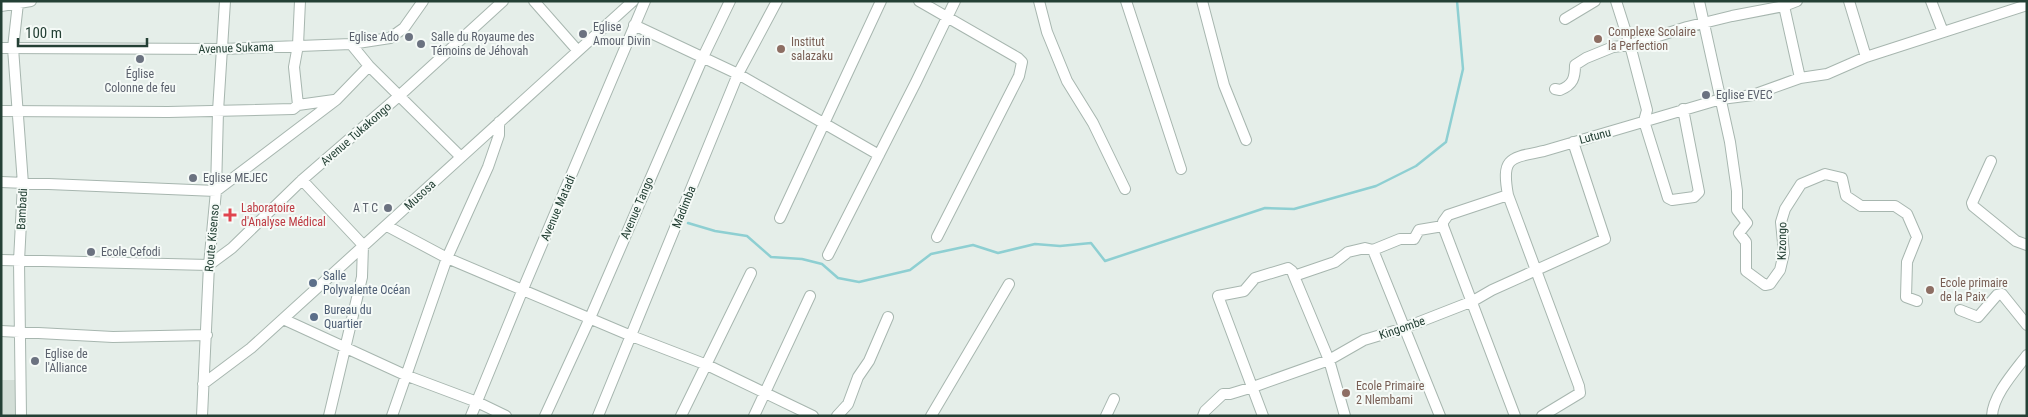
<svg xmlns="http://www.w3.org/2000/svg" width="2028" height="417" viewBox="0 0 2028 417" font-family="'Roboto Condensed',sans-serif">
<style>
.built{fill:#d3ded7}
.lines{fill:none;stroke-linecap:round;stroke-linejoin:round}
.stream{stroke:#8ecfd2;stroke-width:2.5}
.minor-casing{stroke:#a7b6af;stroke-width:12}
.minor{stroke:#fff;stroke-width:10}
.worship-dot{fill:#6b7280;stroke:#f5faf7;stroke-width:2}
.education-dot{fill:#8d6e63;stroke:#f5faf7;stroke-width:2}
.health-dot{fill:#e0444e;stroke:#f5faf7;stroke-width:2}
.service-dot{fill:#5c6f8a;stroke:#f5faf7;stroke-width:2}
.labels{text-anchor:middle;stroke-width:4;stroke-linejoin:round;paint-order:stroke}
.worship-label{font-size:12px;fill:#5b616d;stroke:#f5faf7;text-anchor:start}
.education-label{font-size:12px;fill:#785e54;stroke:#f5faf7;text-anchor:start}
.street-label{font-size:12px;fill:#244035;stroke:#f5faf7}
.health-label{font-size:12px;fill:#be3a42;stroke:#f5faf7;text-anchor:start}
.service-label{font-size:12px;fill:#4e5e75;stroke:#f5faf7;text-anchor:start}
</style>
<rect width="100%" height="100%" fill="#e5eee9"/>
<path class="built" d="M1,380H18L19,416H1Z"/>
<g class="lines">
<path class="stream" d="M688,223L715,231L747,236L771,257L802,259L822,264L838,278L859,282L910,270L931,254L973,245L998,253L1035,244L1060,246L1091,243L1105,261L1265,208L1294,209L1376,186L1416,166L1446,142L1463,69L1457,1"/>
<defs>
<path id="minor" d="M534,1L578,51
M919,1L1018,58L1022,62L1019,76L937,237
M1039,1L1047,32L1067,81L1093,123L1125,189
M1126,1L1181,169
M1202,1L1224,85L1246,140
M1616,1L1630,45L1647,110L1644,121L1668,198L1672,200L1694,197L1699,192L1683,109
M1699,1L1730,142L1737,191V210L1747,223L1739,233L1746,242V271L1765,285L1770,284L1780,270L1784,253L1781,222L1785,209L1801,184L1825,174L1842,178L1846,196L1861,206H1895L1907,214L1917,237L1907,262L1906,297L1917,301
M1849,1L1866,57
M1931,1L1943,32
M18,3L13,48L23,184L19,261L21,416
M1,6L31,1
M1784,6L1800,78
M1565,19L1595,1
M634,25L738,74L879,155
M351,44L369,66L461,157
M1,48L222,49L351,44L390,38L404,28L423,1
M1555,89L1560,90C1573,85 1575,78 1575,65L1586,58L1613,47L1630,45L1687,27L1732,16L1784,6L1797,1
M298,105L294,67L298,45L300,1
M1,111L168,112L293,109L298,105L334,100
M1991,161L1972,203L1973,206L2016,241L2027,245
M302,180L363,245L362,277L329,416
M1,182L216,191L336,100L369,66
M1508,195L1579,386L1580,393L1542,416
M780,218L881,1
M387,226L447,258L629,335L707,365L813,416
M1443,226L1515,416
M1373,250L1440,416
M828,255L916,82L955,1
M1,260L209,265L232,248L302,180L399,96L503,1
M1294,276L1329,360L1345,416
M1960,310L1978,317L1997,295L2002,294L2027,325
M283,319L405,375L477,402L506,416
M1,331L113,337L207,335
M203,384L251,348L633,1
M202,416L209,265L216,191L218,111L225,1
M392,416L447,258L488,167L499,135V122
M471,416L523,289L645,1
M545,416L590,318L703,57L730,1
M598,416L738,74L777,1
M681,416L751,273
M754,416L810,296
M837,416L848,404L858,377L869,361L888,317
M931,416L1009,284
M1106,416L1114,399
M1203,416L1205,411L1223,394H1230L1253,387L1329,360L1364,340L1404,328L1473,301L1492,290L1605,239L1573,142
M1263,416L1218,296L1244,291L1255,278L1288,268L1292,271L1294,276L1335,262L1348,252L1365,248L1373,250L1400,239H1414L1419,230L1443,226V222L1448,215L1508,195C1501,157 1510,158 1544,151L1721,99L1753,95L1800,78L1827,74L1866,57L2027,5
M1992,416C1993,395 2015,371 2027,355"/>
</defs>
<use href="#minor" class="minor-casing"/>
<use href="#minor" class="minor"/>
</g>
<g class="worship-dot">
<circle cx="583" cy="34" r="5"/>
<circle cx="409" cy="37" r="5"/>
<circle cx="421" cy="44" r="5"/>
<circle cx="140" cy="59" r="5"/>
<circle cx="1706" cy="95" r="5"/>
<circle cx="193" cy="178" r="5"/>
<circle cx="388" cy="208" r="5"/>
<circle cx="91" cy="252" r="5"/>
<circle cx="35" cy="361" r="5"/>
</g>
<g class="education-dot">
<circle cx="1598" cy="39" r="5"/>
<circle cx="781" cy="49" r="5"/>
<circle cx="1930" cy="290" r="5"/>
<circle cx="1346" cy="393" r="5"/>
</g>
<path class="health-dot" d="M227.5 207.5h5v5h5v5h-5v5h-5v-5h-5v-5h5z"/>
<g class="service-dot">
<circle cx="313" cy="283" r="5"/>
<circle cx="314" cy="317" r="5"/>
</g>
<g class="labels">
<g class="worship-label">
<text x="593" y="31">Eglise<tspan x="593" dy="14">Amour Divin</tspan></text>
<text x="399" y="41" text-anchor="end">Eglise Ado</text>
<text x="431" y="41">Salle du Royaume des<tspan x="431" dy="14">Témoins de Jéhovah</tspan></text>
<text x="140" y="78" text-anchor="middle">Église<tspan x="140" dy="14">Colonne de feu</tspan></text>
<text x="1716" y="99">Eglise EVEC</text>
<text x="203" y="182">Eglise MEJEC</text>
<text x="378" y="212" text-anchor="end">A T C</text>
<text x="101" y="256">Ecole Cefodi</text>
<text x="45" y="358">Eglise de<tspan x="45" dy="14">l'Alliance</tspan></text>
</g>
<g class="education-label">
<text x="1608" y="36">Complexe Scolaire<tspan x="1608" dy="14">la Perfection</tspan></text>
<text x="791" y="46">Institut<tspan x="791" dy="14">salazaku</tspan></text>
<text x="1940" y="287">Ecole primaire<tspan x="1940" dy="14">de la Paix</tspan></text>
<text x="1356" y="390">Ecole Primaire<tspan x="1356" dy="14">2 Nlembami</tspan></text>
</g>
<g class="street-label">
<text transform="translate(236 48) rotate(-2)" y="4">Avenue Sukama</text>
<text transform="translate(356 134) rotate(-41)" y="4">Avenue Tukakongo</text>
<text transform="translate(1595 136) rotate(-15)" y="4">Lutunu</text>
<text transform="translate(420 195) rotate(-43)" y="4">Musosa</text>
<text transform="translate(684 207) rotate(-68)" y="4">Madimba</text>
<text transform="translate(558 208) rotate(-67)" y="4">Avenue Matadi</text>
<text transform="translate(637 208) rotate(-67)" y="4">Avenue Tango</text>
<text transform="translate(22 209) rotate(-87)" y="4">Bambadi</text>
<text transform="translate(212 238) rotate(-85)" y="4">Route Kisenso</text>
<text transform="translate(1782 241) rotate(-89)" y="4">Kizongo</text>
<text transform="translate(1402 328) rotate(-19)" y="4">Kingombe</text>
</g>
<g class="health-label">
<text x="241" y="212">Laboratoire<tspan x="241" dy="14">d'Analyse Médical</tspan></text>
</g>
<g class="service-label">
<text x="323" y="280">Salle<tspan x="323" dy="14">Polyvalente Océan</tspan></text>
<text x="324" y="314">Bureau du<tspan x="324" dy="14">Quartier</tspan></text>
</g>
</g>
<rect width="2028" height="417" fill="none" stroke="#244035" stroke-width="5"/>
<path d="M18 38v8h129v-8" fill="none" stroke="#244035" stroke-width="2.5"/>
<text x="25" y="38" font-size="15" fill="#244035" stroke="#f5faf7" stroke-width="4" paint-order="stroke">100 m</text>
</svg>
